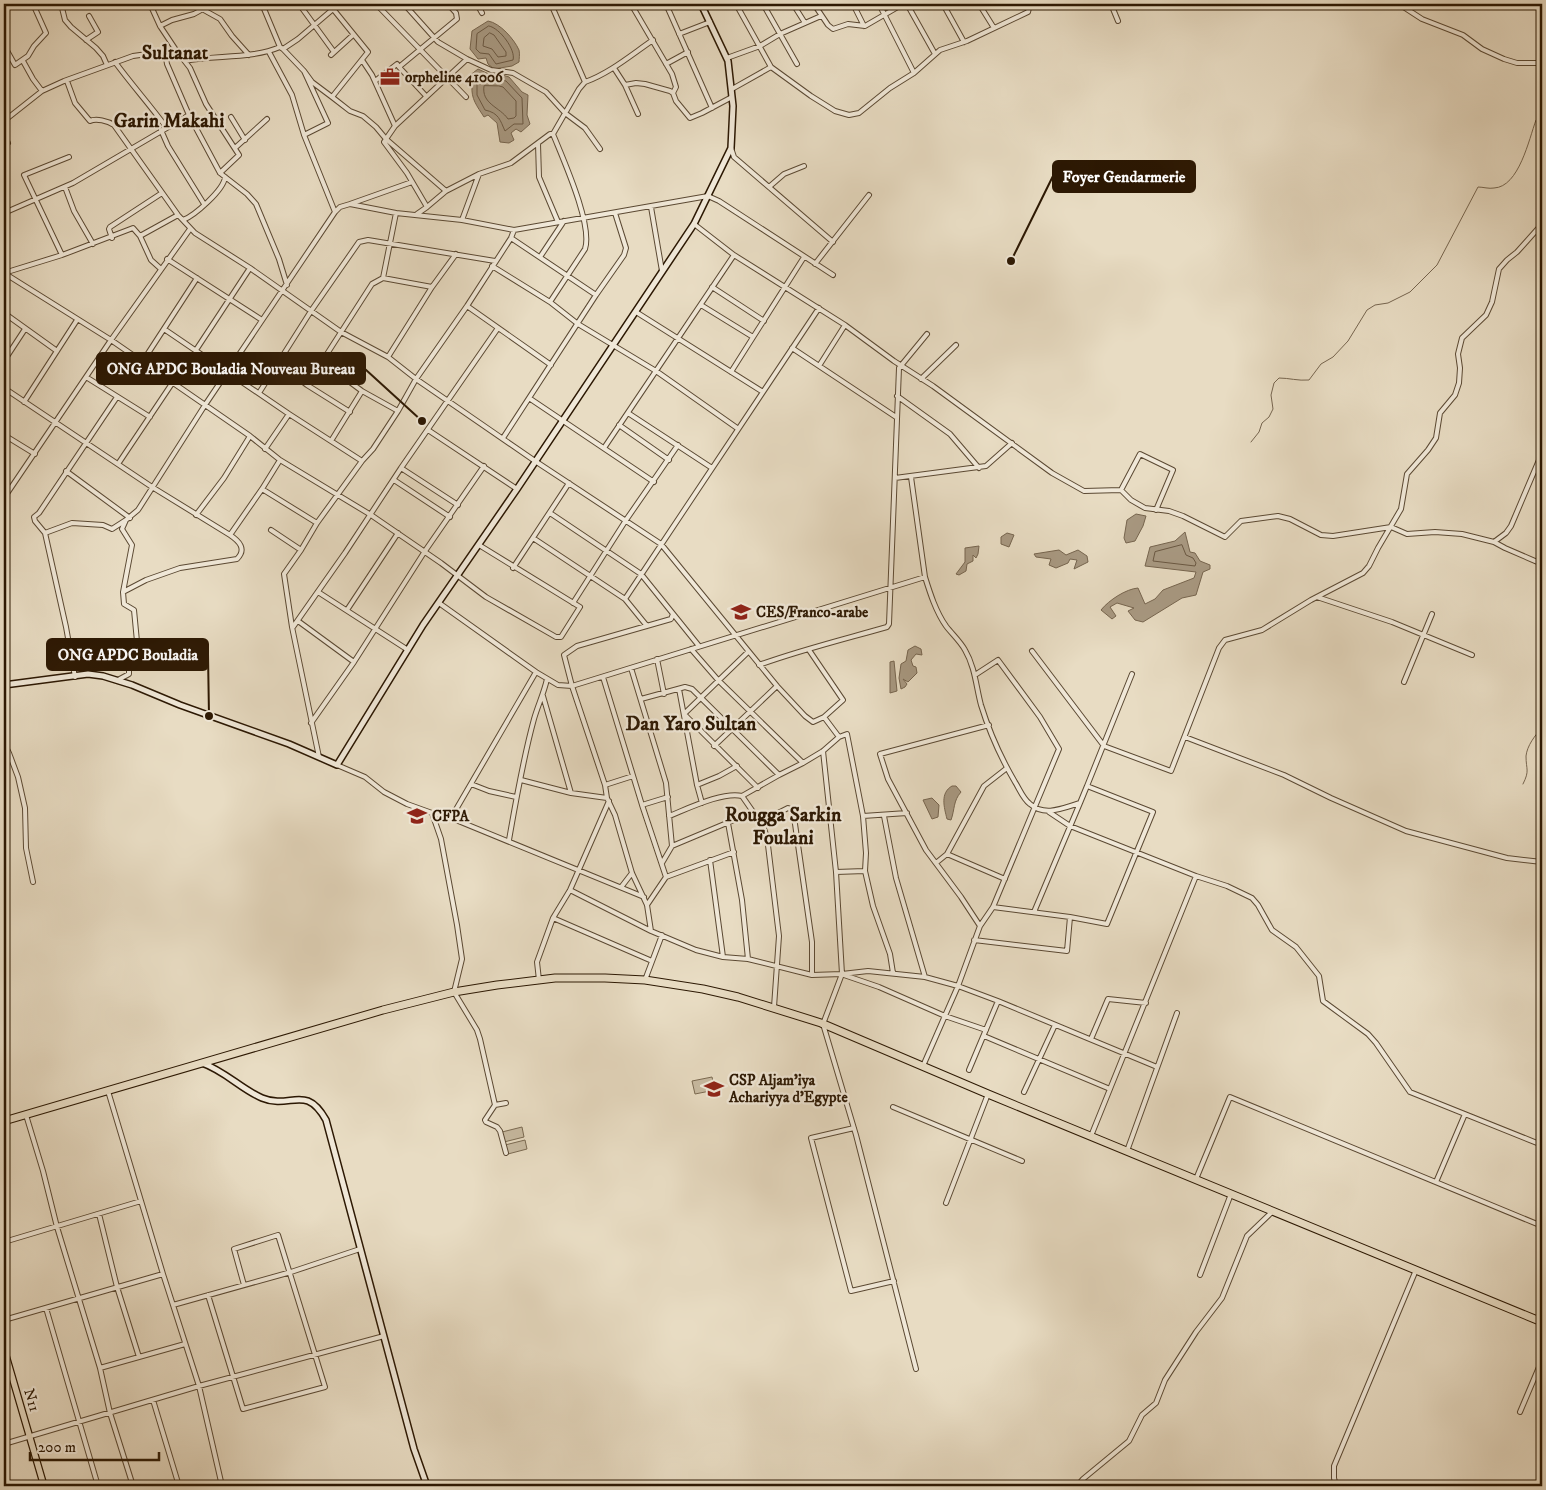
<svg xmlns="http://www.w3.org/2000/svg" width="1546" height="1490" viewBox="0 0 1546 1490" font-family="'IM FELL DW Pica',serif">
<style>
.green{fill:#c8bba2;stroke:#7a6a52}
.water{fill:#a89982;stroke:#76654f}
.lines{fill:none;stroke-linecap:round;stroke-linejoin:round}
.shore{stroke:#6a5842;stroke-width:1}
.stream{stroke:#76654f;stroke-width:1}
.street-casing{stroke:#5b4933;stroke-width:6}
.secondary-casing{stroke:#2c1803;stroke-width:8}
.primary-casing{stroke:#2c1803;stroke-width:8}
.highway-casing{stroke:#2c1803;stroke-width:9}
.street{stroke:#f0e8d8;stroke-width:4}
.secondary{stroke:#f0e8d8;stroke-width:5}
.primary{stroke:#e8dcc3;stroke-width:5.5}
.highway{stroke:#e8dcc3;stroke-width:7}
.labels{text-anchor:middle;stroke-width:4.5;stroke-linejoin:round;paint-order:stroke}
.poi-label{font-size:15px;font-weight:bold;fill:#2c1803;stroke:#f0e8d8;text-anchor:start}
.street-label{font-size:15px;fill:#2c1803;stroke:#f0e8d8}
.district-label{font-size:20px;font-weight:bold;fill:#2c1803;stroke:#f0e8d8}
.leader{fill:none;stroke:#2c1803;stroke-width:2}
.callout-dot{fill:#2c1803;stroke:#f0e8d8;stroke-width:2}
.callout{fill:#2c1803;stroke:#2c1803;stroke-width:2}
.callout-label{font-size:16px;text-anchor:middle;font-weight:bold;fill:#fff}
</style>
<rect width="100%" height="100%" fill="#e8dcc3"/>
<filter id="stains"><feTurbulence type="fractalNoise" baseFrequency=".004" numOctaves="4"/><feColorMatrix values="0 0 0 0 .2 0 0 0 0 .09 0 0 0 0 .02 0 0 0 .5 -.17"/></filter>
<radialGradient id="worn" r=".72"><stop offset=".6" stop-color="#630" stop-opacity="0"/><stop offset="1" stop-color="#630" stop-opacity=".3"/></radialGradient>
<path class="green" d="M712,1077L715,1090L695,1094L692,1081Z
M522,1127L524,1137L504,1142L502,1132Z
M525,1140L527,1149L508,1154L505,1145Z"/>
<path class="water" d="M488,21C500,23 514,39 519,50C520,54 519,59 519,62L512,66L494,69L488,64L486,58L478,59L470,49L472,31Z
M478,69L491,75L499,74L509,77L522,92L528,95L527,115L530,124L521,132L516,129L511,133L514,140L509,143L500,142L497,123L488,115L484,117C477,106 471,99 472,86L469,83V76Z
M1136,514L1146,516L1143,526L1135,541L1126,543L1124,538L1127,520Z
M1185,532L1190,552L1195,553L1200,561L1210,565V569L1203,572L1196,595L1182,598L1143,622L1135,620L1128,611L1134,608L1117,603L1110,607L1116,616L1112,619L1101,610C1109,600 1126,589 1138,588L1145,604L1155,599L1163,590L1194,578L1196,572L1145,566L1150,547L1175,541Z
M1007,533L1014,535L1009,547L1001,544V537Z
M979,546L978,554L976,558L973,555V561L967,564L966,571L959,575L956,574L965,562V548Z
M1059,550L1066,555L1078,550L1087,556L1088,562L1074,569L1077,560L1070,559L1068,563L1056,568L1049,565L1051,559L1036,557L1034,554Z
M915,646L921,649L922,655L916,654L911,660L913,666L916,667L917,673L908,682L903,679L907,684L905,687L901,689L899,678L901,664L906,661L908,650Z
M894,661L897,691L890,693V662Z
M952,786H956L961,792C953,801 955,809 951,820L947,819C944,807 940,793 952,786Z
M932,798L939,805L938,817L932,819L923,800Z"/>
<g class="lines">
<path class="shore" d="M489,26C500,28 516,50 513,60L496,64L489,54L480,53L476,49L477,34Z
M490,33L494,35L506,52V56L498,57L492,49L483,46L484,38Z
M479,75L490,80L499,79L506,81L522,98L523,124H514L505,131C500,120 499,113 485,110L477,95V85L474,80Z
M499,86L503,87L516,101V116L514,118L508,119C500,107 481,104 484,86Z
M1182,545L1186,555L1193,558L1196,563L1195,566L1153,561L1155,552Z"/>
<path class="stream" d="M1251,442L1259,432L1262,423L1269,417L1273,409L1271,395L1274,383L1279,378C1289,378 1298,381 1309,380L1321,364L1333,357L1348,341L1367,310L1375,305L1388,303L1410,292L1437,265L1478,187C1483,187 1489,189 1494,188C1519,187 1529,139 1536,120L1542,114
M1523,784C1530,770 1526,770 1526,756C1527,746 1535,735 1542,728"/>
<defs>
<path id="street" d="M61,4L65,20L71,27L96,48L103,56L107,65
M150,4L160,26L176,50
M193,4L220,19L232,36L249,55
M262,4L280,47
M299,4L334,52
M329,4L368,52L332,97
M376,4L466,97
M404,4L438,42L467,59L491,70L513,73L546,92L565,113L585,128L600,149
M477,4L482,13
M631,4L672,74L676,87L673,93
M666,4L712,108
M736,4L771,67L811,96L835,111L849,115L859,113L890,88L914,73L940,50L967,41L1028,12L1030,4
M763,4L797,64
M793,4L805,23
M814,4L828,25L833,29L848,24L865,26L903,4
M853,4L864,26
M879,4L914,73
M907,4L935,54
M943,4L964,42
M979,4L994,28
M1111,4L1118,21
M1393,4L1402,6L1422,19L1463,35L1482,49L1504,59L1517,63H1542
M160,26L172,20L194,14L203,9
M679,34L710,22
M86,40L98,32L89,16
M6,49L15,65L28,56L34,46L46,33L33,4
M283,49L304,71L328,123L304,135
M269,52L292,95L304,135L335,212
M331,55L353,35
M727,58L760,46L780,34L821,16
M362,60L372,75L395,126L386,139
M23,61L33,79L42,91
M185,61C216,55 252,59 280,47L283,49L298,39L339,4
M115,62C132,85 150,105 166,127
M666,64L688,52
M399,67L426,96
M614,68L625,85L638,114
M304,71L312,82L332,97L350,111L363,116L376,127L386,139L446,191
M67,81L75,103L90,121C96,118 108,121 114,125L178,215L195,233L250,268L341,332L388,357L416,379L535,461L661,544L777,686L805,716L813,722L824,717L843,700L809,650
M375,81L397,64L399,67L457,19L456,13L448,4
M585,82C610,73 631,55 653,40
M625,85L636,83L645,84L670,91L673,93L676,101L690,118L702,113L732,97
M732,89L771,67
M231,117L245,140
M4,121L42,91L64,81L133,56L176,50L190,68L206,104L239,155L220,173L189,115L167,64L165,52
M395,126L467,59
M161,130L168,146L204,204
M4,136L8,143
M386,139L384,142L407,173L427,207L417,214
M538,144L539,177L558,222
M235,148L267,119
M731,148L734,157L833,242
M220,173L247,194L256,204L279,259L287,285
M65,187L74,211L93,244
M769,187L784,174L804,166
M350,204L412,182
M427,207L446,191L479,174L511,163L550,134H553
M651,207L662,271
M4,213L73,183L189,115
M183,220C194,216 224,190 225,177
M462,220L479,174
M694,224L734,255L845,325L894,361L933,386L1052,473L1084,491L1121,490L1131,500L1145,508L1169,511L1183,516L1225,537L1241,521L1278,516L1290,519L1321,535L1333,536L1391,527L1407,534L1435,532L1462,534L1494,542L1505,548L1542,564
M140,236L178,215
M112,238L109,229L110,227L162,193
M511,238L596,295
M62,255L24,175L69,157
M540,257L564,221
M167,259L262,320
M815,264L869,195
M492,266L550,302L578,324L656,371L737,428
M4,273L111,340L250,436L280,460L371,515L441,563L486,597L556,637H561L580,607L479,545
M4,273L62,255L133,228L140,236L151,260L161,269
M383,278L396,213
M712,287L764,321
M550,302L585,249C593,225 563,159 553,134L579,89L585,82L551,4
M4,303L7,298
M701,305L753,337
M467,306L551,365
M636,312L763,392
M4,313L57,351
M164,329L289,414L362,461
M792,348L896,417
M196,350L250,268
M388,357L432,287L456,254
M4,361L25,329
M143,361L197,278
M277,362L307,385L350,412
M323,362L362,391L398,411
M819,366L845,325
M731,372L804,257
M86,377L150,417
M921,379L956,345
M307,385L372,284L383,278L432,287
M4,388L152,487L230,535C239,541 247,549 237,559L180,568L146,580L123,592L124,604L134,610L138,652L129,662V674L118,680
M259,393L311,311L359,242L368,240L495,261
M897,396L950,434L979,468
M529,398L654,482
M24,402L77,320
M628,413L712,468
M619,425L669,460
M428,430L517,489
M4,435L35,454
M503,438L596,295L624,255L626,248L615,213
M331,441L362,391
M604,448L734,255
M265,449L289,414
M118,464L173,382
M401,468L458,505
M66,471L130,518
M911,477L925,577C930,593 936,612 946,626C952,634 960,641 965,650C975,667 976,686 981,705C989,731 1001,758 1015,782C1019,788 1023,799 1030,804C1045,817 1063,808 1080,803L1087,786L1153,812L1107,924L1070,917L993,907
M895,478L986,466L1012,443
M394,480L450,517
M262,489L317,523
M1121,490L1140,454L1173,470L1156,510
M4,498L111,340L190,229
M550,513L641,574L699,646
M196,515L224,478L250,436
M271,530L301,550
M45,533L35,521L34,517L39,513L117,397
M230,535L262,489L280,460
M533,538L625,599L647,626
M1494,542L1506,533L1511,526L1542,453
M513,568L569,483
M123,592L132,545L122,529L126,520L138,510L205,405L335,212L340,207L350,204L396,213L462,220L514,230L708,196L719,201L833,275
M318,592L408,650
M1317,597L1392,622L1472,655
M625,599L819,308
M439,603L536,672L451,818
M573,603L626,520L678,445
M347,610L398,533
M298,621L354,662
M293,627L345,553L401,468L498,328
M691,649L718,680L803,763
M1032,651L1104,746L1171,771L1219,648L1225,640L1262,630L1311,600L1363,573L1369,566L1378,548L1401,509L1407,474L1428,450L1436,438L1440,413L1455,395L1459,383L1460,368L1458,354L1462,338L1486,315L1492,302L1499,269L1507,260L1517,252L1542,224
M657,659L664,694
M759,665C800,650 845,639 887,627L889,624L899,368L927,334
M631,668L666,783L672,846
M536,672L558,685L572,686L925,577
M975,675L998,660L1040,717L1059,749L993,907L980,926
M75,677L66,627L45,533L72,523L103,525L112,529L126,520
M603,677L642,805L666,877
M1404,682L1432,614
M679,689L697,785L702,803
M543,696L571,793
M641,699L685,687L692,689L779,775
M684,714L758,788
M684,714L748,652
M824,717L839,737
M311,723L354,662L425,551L484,466
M1185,737L1284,775L1331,798L1406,831L1507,858L1542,862
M4,743L9,753L18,777L25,808L26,848L33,882
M714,746L777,686
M823,751L836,872L842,974L823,1024L856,1135L916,1369
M319,757L292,627L284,574L301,550L317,523L362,461L373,449L398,411L416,379L467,306L511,238L514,230
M337,765L365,777L384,792L407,804L432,813L451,818L644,897
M521,780L571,793L607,798
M471,784L489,791L516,797
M605,785L633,776
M697,785L719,776L737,766
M1087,786L1132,674
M742,796L779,775L803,763L823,751L839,737L847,734L863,816L866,853L865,871L873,906L890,954L893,973
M609,801L570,890L553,918L652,961
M642,805L668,797
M1049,812L1070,826L1196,876L1227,886L1252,898L1258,905L1272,930L1296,947L1319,976L1323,1001L1368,1034L1376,1043L1410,1092L1542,1145
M432,813L441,839L457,925L462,959L454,992L477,1030L480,1039L495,1105L485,1120L486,1122L497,1127L500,1131L506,1153
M669,816C687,809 724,791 742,796L763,826L767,837L779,936L774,1007
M863,816L907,813
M884,816L896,878L925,977
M760,822L788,808L793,810L812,942V975
M728,823L742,900L748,959
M509,840C516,800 523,759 534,719C538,705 544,693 547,679
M947,854L1005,879
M710,860L723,957
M662,863L672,846L753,812
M936,863L947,854L984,786L1007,768
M836,872L865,871
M622,886L632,873
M570,890L651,931L696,950L723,957L748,959L812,975L842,974L868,971L925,977L958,986L998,1001L1157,1067
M647,905L666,877L734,852
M1034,912L1080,803
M651,931L647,905L632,873L615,815L607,798L605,785L572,686L564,655L577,646L671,619L673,614
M974,940L1067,951L1070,917
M844,975L879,987L945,1016L986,1030
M539,980L537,962L553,918
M645,980L662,935
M984,1036L1110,1089L1091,1136
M1091,1039L1108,999L1146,1003
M923,1066L958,986L980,926L961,897L926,850L888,779L880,754L989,725
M969,1070L998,1001
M1110,1089L1196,876
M108,1091L163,1274L199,1386L222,1486
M1024,1092L1055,1025
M495,1105L506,1103
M893,1107L1022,1161
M26,1115L43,1171L57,1227L100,1368L110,1413L133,1486
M854,1128L811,1138L851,1291L894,1281
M1127,1151L1177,1013
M1196,1179L1230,1097L1542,1226
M1436,1182L1465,1114
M946,1203L988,1094
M99,1214L117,1287L139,1357
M4,1242L141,1201
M1200,1275L1231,1194
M208,1295L243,1409L325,1387L278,1235L234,1249L244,1285
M173,1305L291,1272L360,1249
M46,1308L98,1486
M4,1320L163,1274
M100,1368L185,1344
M153,1400L179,1486
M1520,1412L1542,1360
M4,1444L199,1386L384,1336
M1077,1486L1083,1479L1129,1441L1142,1415L1156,1403L1165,1380L1196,1332L1222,1298L1247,1236L1272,1212
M1336,1486L1334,1478V1466L1416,1270"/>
<path id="secondary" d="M4,685L88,674L103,676L132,685L180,705L289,744L337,765L423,625L517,489L694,224L731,148L733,106L728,61L701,4
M202,1063C225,1071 241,1089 262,1098C291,1110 305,1083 326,1120L414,1449L427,1486"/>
<path id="primary" d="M4,1349L44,1486"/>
<path id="highway" d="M4,1121L383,1010L454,992L497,985L555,978H605L645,980L703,989L738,997L821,1023L988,1094L1542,1322"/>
</defs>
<use href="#street" class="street-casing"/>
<use href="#secondary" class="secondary-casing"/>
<use href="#primary" class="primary-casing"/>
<use href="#highway" class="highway-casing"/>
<use href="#street" class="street"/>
<use href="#secondary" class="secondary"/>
<use href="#primary" class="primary"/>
<use href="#highway" class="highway"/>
</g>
<defs>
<symbol id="office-bare" viewBox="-9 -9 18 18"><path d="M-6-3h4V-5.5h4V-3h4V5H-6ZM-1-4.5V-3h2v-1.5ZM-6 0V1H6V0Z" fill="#8f2418" stroke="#f0e8d8" stroke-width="2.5" paint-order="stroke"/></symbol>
<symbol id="school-bare" viewBox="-9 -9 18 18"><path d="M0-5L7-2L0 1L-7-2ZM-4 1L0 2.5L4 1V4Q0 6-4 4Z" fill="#8f2418" stroke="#f0e8d8" stroke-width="2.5" paint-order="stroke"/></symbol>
</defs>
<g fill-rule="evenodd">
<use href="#office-bare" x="376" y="63" width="28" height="28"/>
<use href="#school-bare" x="727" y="598" width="28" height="28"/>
<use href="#school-bare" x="403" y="802" width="28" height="28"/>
<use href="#school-bare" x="700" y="1075" width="28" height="28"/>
</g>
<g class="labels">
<g class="poi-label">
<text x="405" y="82">orpheline 41006</text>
<text x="756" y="617">CES/Franco-arabe</text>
<text x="432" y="821">CFPA</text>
<text x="729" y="1085">CSP Aljam'iya<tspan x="729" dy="17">Achariyya d'Egypte</tspan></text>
</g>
<g class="street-label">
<text transform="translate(32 1400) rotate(74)" y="5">N11</text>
</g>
<g class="district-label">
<text x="175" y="59">Sultanat</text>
<text x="169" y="127">Garin Makahi</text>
<text x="691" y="730">Dan Yaro Sultan</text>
<text x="783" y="821">Rougga Sarkin<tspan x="783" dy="23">Foulani</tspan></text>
</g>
</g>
<path class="leader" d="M1011 261L1053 176M422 421L365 369M209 716L208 654"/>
<g class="callout-dot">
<circle cx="1011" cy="261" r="5"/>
<circle cx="422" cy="421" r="5"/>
<circle cx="209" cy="716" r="5"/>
</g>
<g class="callout">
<rect x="1053" y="161" width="142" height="31" rx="5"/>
<rect x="97" y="353" width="268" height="31" rx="5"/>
<rect x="47" y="639" width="161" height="31" rx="5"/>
</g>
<g class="callout-label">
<text x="1124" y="182">Foyer Gendarmerie</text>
<text x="231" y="374">ONG APDC Bouladia Nouveau Bureau</text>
<text x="128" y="660">ONG APDC Bouladia</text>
</g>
<rect width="1546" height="1490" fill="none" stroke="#e8dcc3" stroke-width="20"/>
<rect x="5" y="5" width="1536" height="1480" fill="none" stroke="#2c1803" stroke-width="2.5"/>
<rect x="10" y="10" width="1526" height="1470" fill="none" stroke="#2c1803"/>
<path d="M30 1452v8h129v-8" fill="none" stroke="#2c1803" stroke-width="2.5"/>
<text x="38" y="1452" font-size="15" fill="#2c1803" stroke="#f0e8d8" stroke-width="4" paint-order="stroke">200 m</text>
<rect width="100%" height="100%" filter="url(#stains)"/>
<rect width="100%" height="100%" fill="url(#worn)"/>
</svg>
